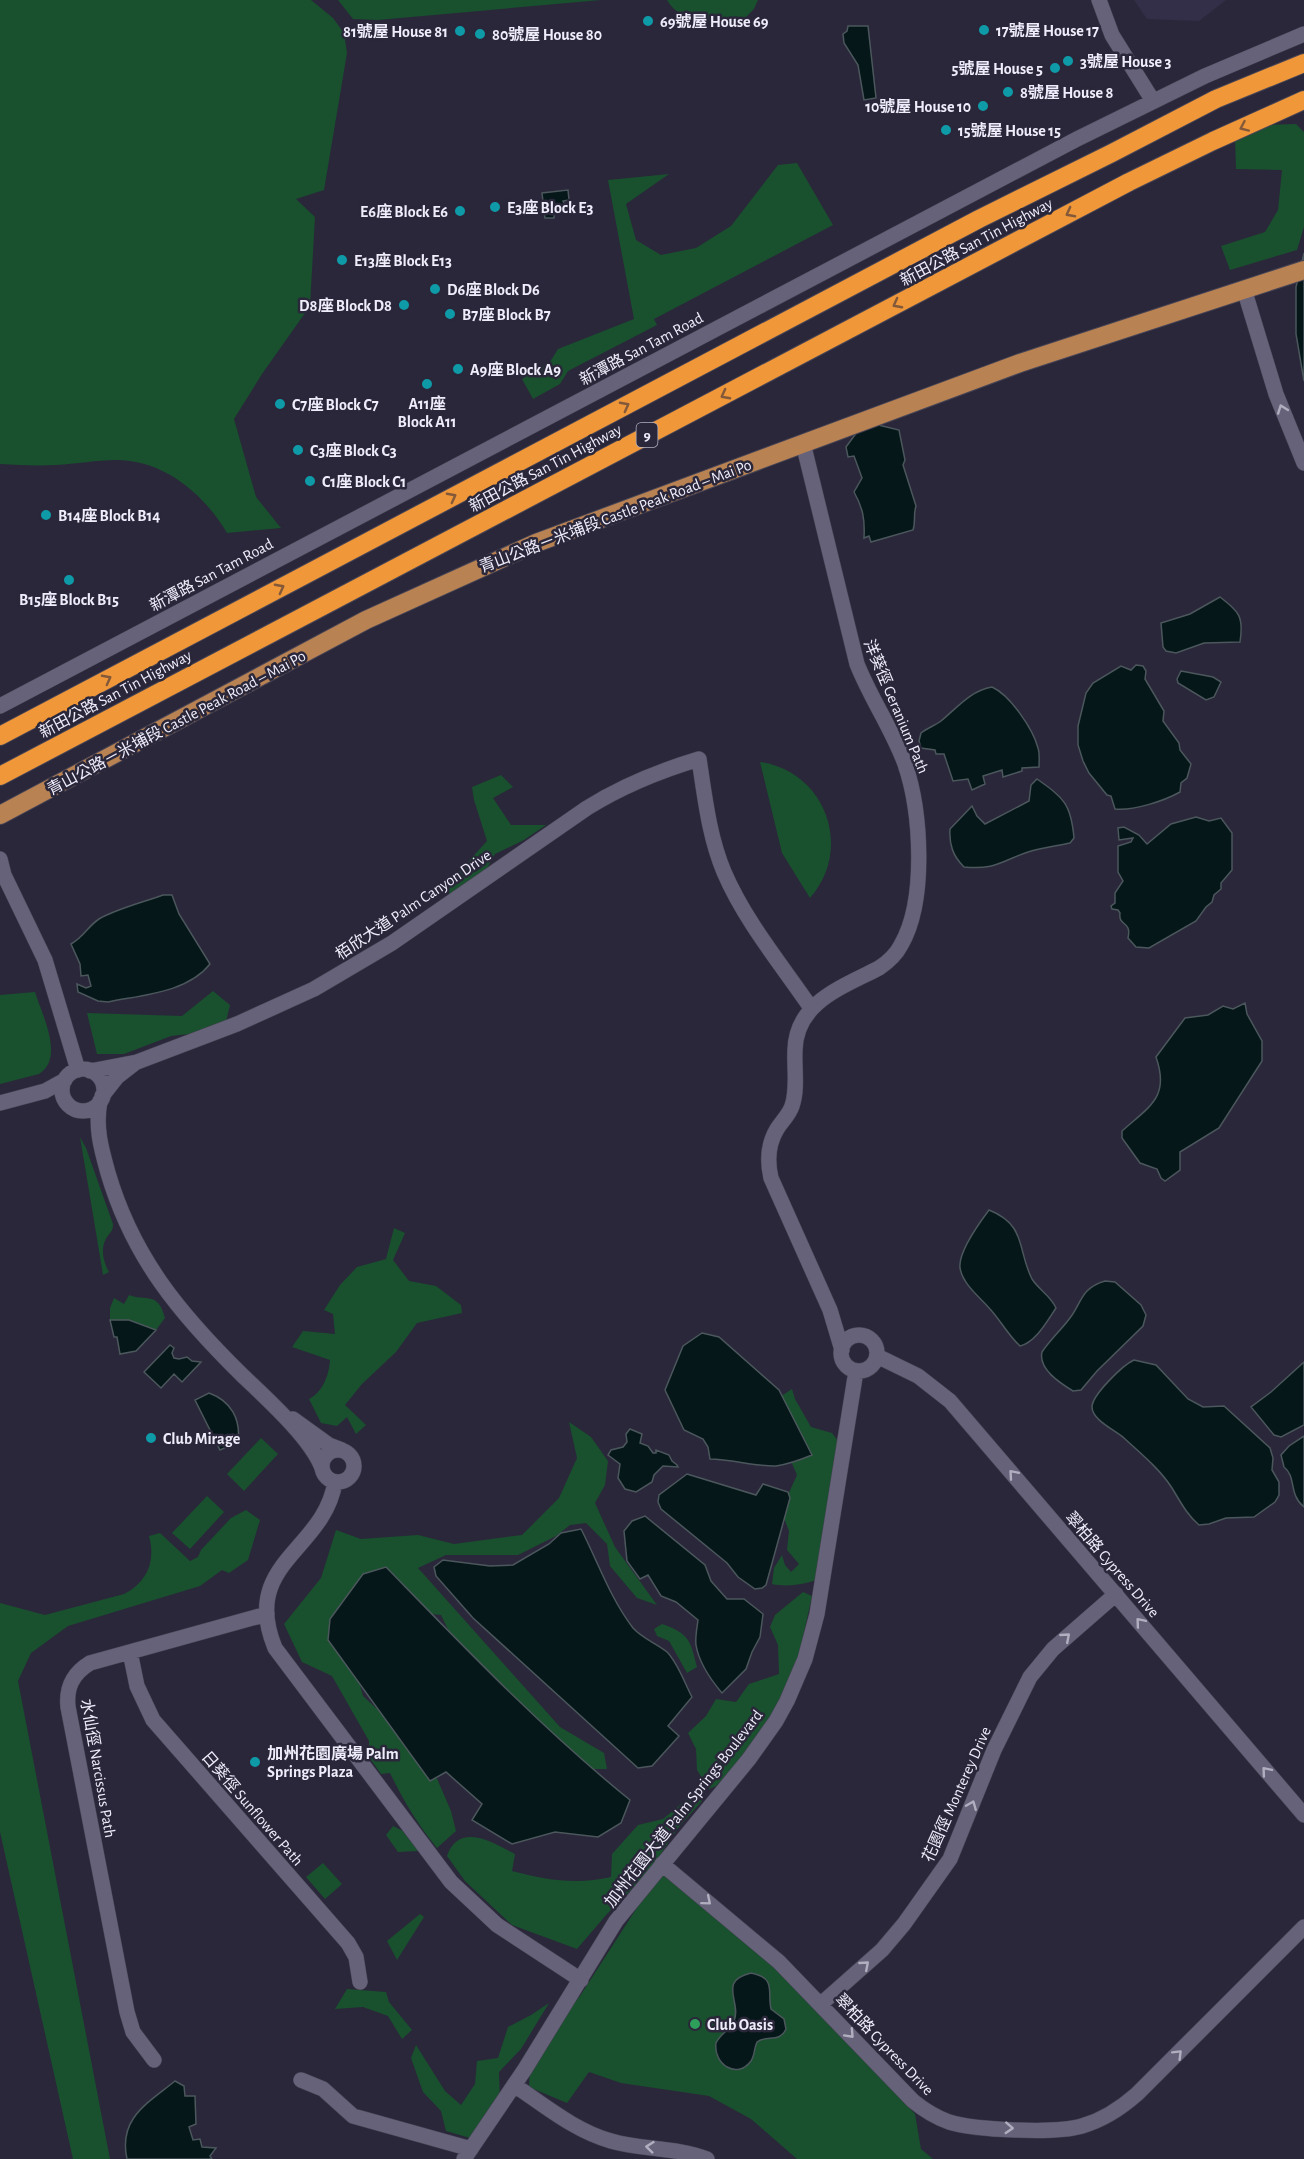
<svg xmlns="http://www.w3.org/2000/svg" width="1304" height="2159" viewBox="0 0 1304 2159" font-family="'Alegreya Sans','Noto Sans TC',sans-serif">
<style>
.built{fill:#332f48}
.green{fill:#19502e}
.water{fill:#051718;stroke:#4b575c;stroke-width:1.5}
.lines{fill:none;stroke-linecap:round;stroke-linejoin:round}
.minor-casing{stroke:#474455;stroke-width:16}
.major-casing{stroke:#474455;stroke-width:20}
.highway-casing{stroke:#474455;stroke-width:20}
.minor{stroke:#656279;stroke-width:15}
.major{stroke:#b88253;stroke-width:18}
.highway{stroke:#ef9739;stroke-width:18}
.oneway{stroke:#83593a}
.oneway2{stroke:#b1aec0}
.culture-dot{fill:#0f9aa8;stroke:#2a273a;stroke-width:2}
.leisure-dot{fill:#2e9e5b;stroke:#2a273a;stroke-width:2}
.labels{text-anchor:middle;stroke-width:5;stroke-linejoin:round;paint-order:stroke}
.shield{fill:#2a273a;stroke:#b4b2c1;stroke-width:1.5}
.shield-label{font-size:15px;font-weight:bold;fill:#efedfb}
.poi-label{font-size:16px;font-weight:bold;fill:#efedfb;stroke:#2a273a;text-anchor:start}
.street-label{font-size:16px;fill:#efedfb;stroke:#2a273a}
</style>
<rect width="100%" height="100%" fill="#2a273a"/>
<path class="built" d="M1134,0H1226L1199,21L1147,19Z"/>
<path class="green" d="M0,0H311L333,18L344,33L347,53L324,190L296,199L315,217L310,306L262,374L234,419L256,497L281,528L227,533C204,494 164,460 116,460C96,460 76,464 56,465C37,466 18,465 0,464Z
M338,0H601L378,20L353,19Z
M667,0H758L754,9L737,26C712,23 681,24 667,0Z
M1296,124L1304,132V227L1297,250L1230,270L1221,246L1265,232L1278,210L1282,170L1236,169L1235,138L1259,125Z
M797,163L833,225L654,319L657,325L568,371L560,384L533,399L522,379L550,362L558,349L634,319L608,180L669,174L626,204L636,240L661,255L696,248L731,226L778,165Z
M760,762C825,771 854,848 810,898L782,853Z
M501,775L513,787L493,798L511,825H546L524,840L495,854L472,895L452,907L447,885L487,841L474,800L472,787Z
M213,991L230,1005L224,1030L171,1036L124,1054H97L87,1013L182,1016Z
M35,992C42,1015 65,1058 39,1074L0,1084V995Z
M80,1137L86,1148L113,1224C113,1231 111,1231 107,1237C100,1247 103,1262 109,1272L103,1275Z
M394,1228L405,1233L393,1260L409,1281L436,1286L461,1305L462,1313L417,1323L396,1352L362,1384L345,1405L366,1425L356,1434L347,1417L337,1426L321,1423L309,1399C323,1392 329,1375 330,1360L292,1347L303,1331L335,1334L333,1314L324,1310L340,1285L357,1267L386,1259Z
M129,1295C145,1302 158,1290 165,1318L156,1330L129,1320H110V1308L114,1298L124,1304Z
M792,1389L795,1399L811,1427L832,1433L844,1449L825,1577C809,1583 790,1588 772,1584L774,1568L782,1555L785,1565L791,1572L799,1564L787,1550L789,1531L781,1510L797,1475L784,1445L769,1404Z
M569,1422L591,1437L608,1461L605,1485L595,1503L615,1547L657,1605L637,1598L610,1566L607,1544L586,1523L570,1525L556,1536L518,1555H446L418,1568L560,1727L604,1753L607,1769H584L458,1650L441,1615L413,1612L350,1649L363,1696L403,1733L432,1767L451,1811L456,1831L437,1848C418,1825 403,1800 390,1773L381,1774L369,1757V1741L332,1676L302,1662L284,1624L321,1578L336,1530L361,1539L418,1535L454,1544L522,1535L559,1498L577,1458Z
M261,1438L278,1454L244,1491L227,1474Z
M207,1496L224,1512L190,1549L172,1533Z
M246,1510L260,1520L248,1560L229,1573L222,1570L200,1586L68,1626L31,1653L18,1681L110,2159H73L0,1832V1603L45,1615L124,1594C147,1582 156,1562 149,1536L160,1533L190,1561L198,1557L201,1550L231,1518Z
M803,1592L812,1596L797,1664L763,1736L716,1786L709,1789L697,1770L696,1749L688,1733L706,1716L716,1699L736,1702L749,1684L779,1674L778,1645L770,1627L775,1615Z
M662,1624C690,1634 690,1640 697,1667L687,1673L669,1641L657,1636L654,1629Z
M698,1790L702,1801L678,1828L656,1861L636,1885L607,1914L577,1949L512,1925L465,1881L447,1856C459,1821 494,1843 515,1854L512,1871C546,1880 577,1885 611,1877L612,1854L638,1825L663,1819Z
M393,1826L403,1831L418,1851L398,1852L386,1835Z
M323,1863L342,1884L325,1899L306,1877Z
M660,1872L761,1954L915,2114L921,2149L933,2159H797L751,2119L709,2096L621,2083L589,2072L567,2103L529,2087L530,2065L567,2011L580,1996Z
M420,1914L424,1917L397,1960L387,1941Z
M347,1989L386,1992L389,2002L412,2030L402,2039L388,2016L363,2007L335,2009Z
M549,2003L521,2049L499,2072L500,2102L477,2140L446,2131L441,2111L423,2092L411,2058L416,2045L445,2091L461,2105L475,2084L477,2061L498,2058L508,2027L531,2015Z"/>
<path class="water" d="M848,26H868L876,98L864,100L858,65L844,43L843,34L847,31Z
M568,190L569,200L563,201L566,208L564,212L557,214L554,213V218H545L542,193Z
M1304,253V381L1296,334V287Z
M870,423L899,430L905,460L903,465L916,506C913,515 916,521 913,530L871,542L869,536L864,538C865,519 863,508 854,492L862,478L854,456L848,457L846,447L860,428Z
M1220,597C1239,612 1244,616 1240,642L1204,643L1176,653L1166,651L1163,647L1161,623L1190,614Z
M1136,665L1143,666L1146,671L1145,679L1164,711L1163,721L1179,743L1180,750L1191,764L1187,778L1181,783L1180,792C1164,801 1133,811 1115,809L1111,796L1107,795L1089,773L1083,761L1078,745V726L1086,693L1093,683L1121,666L1131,670Z
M1181,671L1213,677L1221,682L1214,697L1206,700L1178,683L1177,679Z
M992,687C1010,695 1033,729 1038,748C1040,754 1039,761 1039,767L1022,768V771L1003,777L1002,770L983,776L985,784L972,790L968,779L953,781L944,754H936L935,750L921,748L919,741L921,733C927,728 936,725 941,721C958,707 970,691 992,687Z
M1037,779C1064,798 1071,804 1074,838L1070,843C1056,846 1041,848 1028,852C1001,861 996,870 964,867C953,856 949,845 950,829L972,806L977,816L985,824L1029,801L1031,785Z
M1196,817L1209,821L1221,818L1232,833V870L1221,883V889L1214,895L1212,902L1206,907L1196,921L1149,948L1136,947L1128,938C1132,920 1118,927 1120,913L1118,910L1112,909L1111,906L1115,903V893L1123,881L1118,872V846L1131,842L1133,838L1119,840L1118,828L1124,827L1139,835L1147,844L1171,824Z
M163,895H172L179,914L210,964C187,993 141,995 108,1002L98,1001L78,992L77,984L86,988L91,986L88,975L81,976L80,964L71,944C84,937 88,926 99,919C116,909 144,902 163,895Z
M1245,1003L1247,1014L1262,1041V1061L1219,1128L1180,1152V1170L1165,1181L1161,1178L1157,1169L1140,1163L1122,1138V1131C1150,1106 1170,1097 1156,1057L1185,1018L1208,1015L1223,1006L1233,1009Z
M989,1210C1027,1225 1017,1250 1032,1279C1039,1290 1051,1296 1056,1308C1047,1321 1036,1342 1020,1346C1008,1335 1001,1321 990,1309C980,1297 963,1285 960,1268C958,1252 980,1222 989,1210Z
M1105,1281L1115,1282L1141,1305L1146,1315L1143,1326L1097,1371L1081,1390L1073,1391C1060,1383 1038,1369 1042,1352C1050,1340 1061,1330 1070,1318C1082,1302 1081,1288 1105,1281Z
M110,1320H129L156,1330L136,1351L120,1354L117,1337H114Z
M702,1333L719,1337L779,1390L812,1455C800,1460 789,1464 776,1466C759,1467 730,1459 710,1459L708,1447L703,1439L684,1430L665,1390L683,1346Z
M170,1345L174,1348L172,1353L174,1358L179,1359L187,1357L192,1361L201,1362L182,1382L174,1374L161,1388L144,1372Z
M1134,1360L1156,1365L1188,1399L1203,1407L1224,1406L1270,1448L1273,1458L1272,1470L1279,1482V1495L1275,1502L1254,1517L1226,1518L1209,1524L1199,1525C1187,1515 1180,1501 1172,1488C1160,1469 1140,1453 1124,1438C1115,1430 1092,1420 1092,1407C1092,1395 1123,1365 1134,1360Z
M1304,1362V1425L1281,1437L1274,1435L1251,1407L1271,1392Z
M209,1393C231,1401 241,1419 238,1442L220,1450L195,1400Z
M630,1429L642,1434L640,1443L648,1446L653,1453H656V1450L669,1455L672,1461L677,1465L678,1467L663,1466L654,1475L652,1482L636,1492L625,1489L618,1478L620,1464L608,1455L611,1450L623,1447L627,1442L626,1434Z
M1304,1436V1507C1288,1494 1297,1477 1284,1467L1281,1455L1289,1446Z
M687,1474L756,1495L763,1484L788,1492L790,1498L766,1585L762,1588L755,1589L738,1577L727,1563L661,1509L658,1502L659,1495Z
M645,1516L705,1565L711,1581L727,1599H744L763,1614L760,1637L752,1652L746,1669L722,1693C711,1680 699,1663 696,1645C695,1637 697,1628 698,1620L676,1602L661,1596L648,1575L640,1579L627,1561L624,1531L632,1521Z
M581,1529C598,1562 610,1598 633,1628C643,1639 656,1643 667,1652C678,1663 685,1684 692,1697L668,1726L679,1736L652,1766L638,1768L473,1618L436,1576L434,1567L443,1560L490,1566L513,1565L549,1544L561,1533Z
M386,1567C465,1648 542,1729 630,1800L621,1823L598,1837L555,1832L512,1844L472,1820L482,1804L446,1772L430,1781L328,1640L330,1619L363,1574Z
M751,1973C777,1978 767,1992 771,2009L784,2019L786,2029C779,2044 767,2034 757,2042C754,2048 755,2055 751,2061C737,2080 713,2064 716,2043C720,2034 730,2030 734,2021C742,2002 717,1981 751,1973Z
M175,2081L184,2086L185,2096H195L196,2124L189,2127L193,2140L200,2139L202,2147L216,2148L210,2156L212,2159H127C118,2118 148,2103 175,2081Z"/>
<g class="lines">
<defs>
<path id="minor" d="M1099,0L1112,35L1153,101
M1244,289L1276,394L1304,463
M803,443L857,664C871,699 892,729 905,764C921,811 927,900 901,945C896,955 888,962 879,968C843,987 796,1002 795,1050C794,1068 798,1089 792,1106C789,1115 782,1121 777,1129C768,1144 767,1161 771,1178L830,1310L842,1350
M0,706L1077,139L1205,76L1304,34
M0,859L4,875L45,960L78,1070
M62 1090a21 21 0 1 1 42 0a21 21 0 1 1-42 0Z
M90,1071L137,1062L237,1024L314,989L392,943L587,808C622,786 659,771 699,759C705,798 709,836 724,872C745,921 781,964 811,1008
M102,1096L117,1077L135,1063
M100,1101C95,1127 101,1148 108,1173C133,1258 180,1314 242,1375C265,1397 311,1438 322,1468
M0,1103L45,1091L65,1080
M841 1353a18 18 0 1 1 36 0a18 18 0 1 1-36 0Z
M877,1356L918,1376L950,1401L1304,1815
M293,1419L329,1445L342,1450
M322 1466a16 16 0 1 1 32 0a16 16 0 1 1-32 0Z
M335,1482C324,1551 240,1563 275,1648L451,1882L497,1925L581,1980
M130,1652L137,1686L153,1720L348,1943L356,1957L360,1982
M662,1864L779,1962L913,2101C924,2110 935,2117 949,2122C975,2130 1055,2134 1082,2126C1103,2120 1120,2109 1137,2094L1304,1927
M821,2004L882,1950L904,1924L950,1859L994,1750L1030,1677L1053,1649L1116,1594
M154,2060L133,2032L127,2012L68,1707C66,1688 72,1674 90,1663L267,1614
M301,2080L323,2089L353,2116L471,2149
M514,2085C544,2105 575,2131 611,2141C642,2150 675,2147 707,2159
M464,2159L525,2069L616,1921L749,1759L776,1721L787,1701L805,1659L817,1614L856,1371"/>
<path id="major" d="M0,815L366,620L536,543L1020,363L1304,270"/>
<path id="highway" d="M0,736L979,219L1112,153L1216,99L1304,63
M0,776L1129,182L1213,141L1304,100"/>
</defs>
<use href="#minor" class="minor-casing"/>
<use href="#major" class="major-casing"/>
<use href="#highway" class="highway-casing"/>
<use href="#minor" class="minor"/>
<use href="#major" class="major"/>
<use href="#highway" class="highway"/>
</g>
<defs><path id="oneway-chevron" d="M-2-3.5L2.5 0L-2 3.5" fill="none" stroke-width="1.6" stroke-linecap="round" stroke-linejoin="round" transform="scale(1.5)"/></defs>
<g class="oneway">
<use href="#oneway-chevron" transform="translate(1244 127) rotate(156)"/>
<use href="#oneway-chevron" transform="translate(1070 213) rotate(152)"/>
<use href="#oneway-chevron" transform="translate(897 304) rotate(152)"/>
<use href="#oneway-chevron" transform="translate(725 395) rotate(152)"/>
<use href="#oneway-chevron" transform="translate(625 406) rotate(-28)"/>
<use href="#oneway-chevron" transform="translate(452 497) rotate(-28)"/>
<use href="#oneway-chevron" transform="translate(280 588) rotate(-28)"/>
<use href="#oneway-chevron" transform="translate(107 679) rotate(-28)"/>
</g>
<g class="oneway2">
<use href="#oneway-chevron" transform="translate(1282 409) rotate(-110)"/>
<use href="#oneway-chevron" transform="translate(1013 1474) rotate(-131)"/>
<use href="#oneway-chevron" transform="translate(1140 1622) rotate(-130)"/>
<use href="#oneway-chevron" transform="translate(1066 1637) rotate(-41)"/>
<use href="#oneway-chevron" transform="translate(1266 1771) rotate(-130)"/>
<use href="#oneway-chevron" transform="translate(972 1805) rotate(-68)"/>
<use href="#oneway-chevron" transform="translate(707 1901) rotate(40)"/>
<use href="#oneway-chevron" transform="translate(865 1965) rotate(-41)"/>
<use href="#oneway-chevron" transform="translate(850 2034) rotate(47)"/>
<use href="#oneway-chevron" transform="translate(1178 2054) rotate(-45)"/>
<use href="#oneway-chevron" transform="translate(1009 2128) rotate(3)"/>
<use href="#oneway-chevron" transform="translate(650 2147) rotate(-174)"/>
</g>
<g class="culture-dot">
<circle cx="648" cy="21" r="6"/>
<circle cx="984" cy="30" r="6"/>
<circle cx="460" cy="31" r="6"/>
<circle cx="480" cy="34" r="6"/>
<circle cx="1068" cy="61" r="6"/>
<circle cx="1055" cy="68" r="6"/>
<circle cx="1008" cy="92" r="6"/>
<circle cx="983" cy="106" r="6"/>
<circle cx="946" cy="130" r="6"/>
<circle cx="495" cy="207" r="6"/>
<circle cx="460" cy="211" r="6"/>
<circle cx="342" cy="260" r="6"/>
<circle cx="435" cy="289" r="6"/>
<circle cx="404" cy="305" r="6"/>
<circle cx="450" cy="314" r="6"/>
<circle cx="458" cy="369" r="6"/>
<circle cx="427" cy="384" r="6"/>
<circle cx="280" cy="404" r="6"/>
<circle cx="298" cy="450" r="6"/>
<circle cx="310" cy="481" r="6"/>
<circle cx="46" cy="515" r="6"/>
<circle cx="69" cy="580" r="6"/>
<circle cx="151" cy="1438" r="6"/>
<circle cx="255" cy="1762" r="6"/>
</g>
<circle class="leisure-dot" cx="695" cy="2024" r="6"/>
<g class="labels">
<rect class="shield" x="636.5" y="423" width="21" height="24" rx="4.5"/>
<g class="shield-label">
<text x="647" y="440">9</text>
</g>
<g class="poi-label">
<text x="660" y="27">69號屋 House 69</text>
<text x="996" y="36">17號屋 House 17</text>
<text x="448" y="37" text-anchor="end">81號屋 House 81</text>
<text x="492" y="40">80號屋 House 80</text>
<text x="1080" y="67">3號屋 House 3</text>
<text x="1043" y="74" text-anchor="end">5號屋 House 5</text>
<text x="1020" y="98">8號屋 House 8</text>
<text x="971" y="112" text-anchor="end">10號屋 House 10</text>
<text x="958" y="136">15號屋 House 15</text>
<text x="507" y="213">E3座 Block E3</text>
<text x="448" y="217" text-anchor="end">E6座 Block E6</text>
<text x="354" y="266">E13座 Block E13</text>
<text x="447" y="295">D6座 Block D6</text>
<text x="392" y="311" text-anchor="end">D8座 Block D8</text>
<text x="462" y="320">B7座 Block B7</text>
<text x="470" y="375">A9座 Block A9</text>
<text x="427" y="409" text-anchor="middle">A11座<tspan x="427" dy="18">Block A11</tspan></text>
<text x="292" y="410">C7座 Block C7</text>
<text x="310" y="456">C3座 Block C3</text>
<text x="322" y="487">C1座 Block C1</text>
<text x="58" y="521">B14座 Block B14</text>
<text x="69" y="605" text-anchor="middle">B15座 Block B15</text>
<text x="163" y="1444">Club Mirage</text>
<text x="267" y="1759">加州花園廣場 Palm<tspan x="267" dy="18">Springs Plaza</tspan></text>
<text x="707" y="2030">Club Oasis</text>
</g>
<g class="street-label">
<text transform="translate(976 241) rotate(-28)" y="6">新田公路 San Tin Highway</text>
<text transform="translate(641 348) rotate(-28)" y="6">新潭路 San Tam Road</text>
<text transform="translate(545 467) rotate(-28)" y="6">新田公路 San Tin Highway</text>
<text transform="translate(615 515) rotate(-21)" y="6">青山公路－米埔段 Castle Peak Road – Mai Po</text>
<text transform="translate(211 574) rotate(-28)" y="6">新潭路 San Tam Road</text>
<text transform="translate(115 693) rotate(-28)" y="6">新田公路 San Tin Highway</text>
<text transform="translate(897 706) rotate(67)" y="6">洋葵徑 Geranium Path</text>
<text transform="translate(176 722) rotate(-28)" y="6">青山公路－米埔段 Castle Peak Road – Mai Po</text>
<text transform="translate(413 904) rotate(-34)" y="6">栢欣大道 Palm Canyon Drive</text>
<text transform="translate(1113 1564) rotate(49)" y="6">翠柏路 Cypress Drive</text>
<text transform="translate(99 1768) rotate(80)" y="6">水仙徑 Narcissus Path</text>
<text transform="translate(956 1794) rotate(-66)" y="6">花園徑 Monterey Drive</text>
<text transform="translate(253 1808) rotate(49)" y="6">日葵徑 Sunflower Path</text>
<text transform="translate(683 1808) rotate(-52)" y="6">加州花園大道 Palm Springs Boulevard</text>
<text transform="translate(885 2044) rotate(46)" y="6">翠柏路 Cypress Drive</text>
</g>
</g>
</svg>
